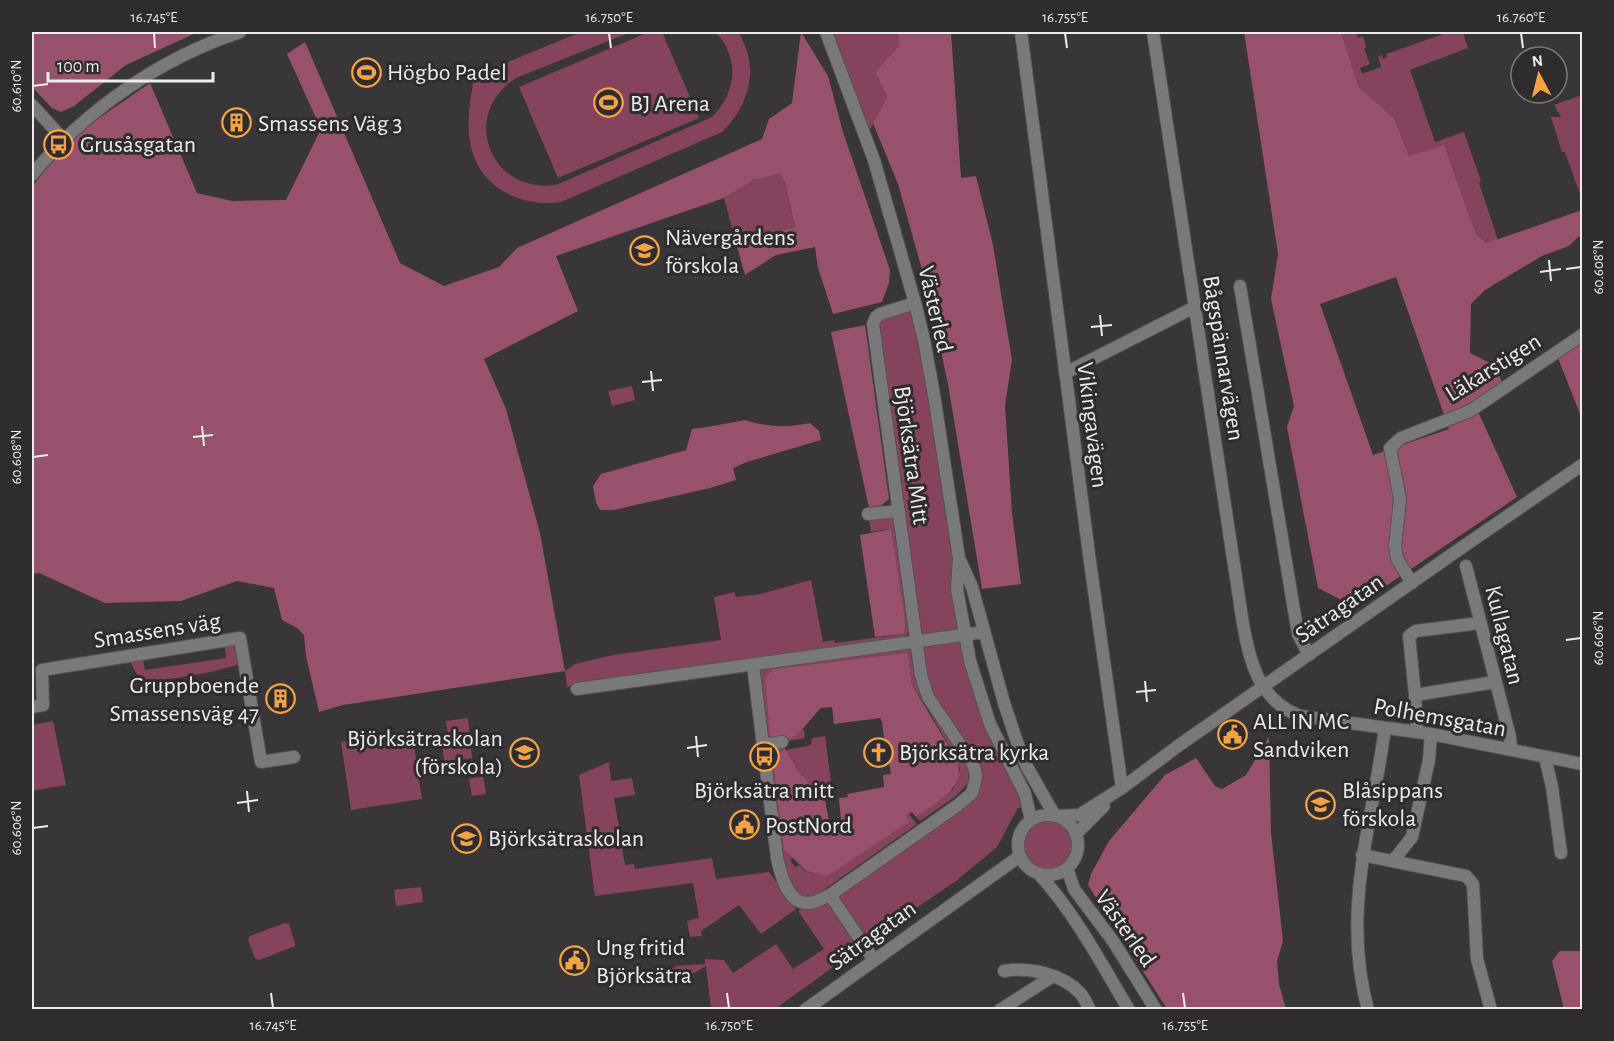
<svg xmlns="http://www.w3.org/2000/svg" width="1614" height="1041" viewBox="0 0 1614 1041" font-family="'Alegreya Sans',sans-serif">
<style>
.green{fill:#85435d}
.forest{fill:#97516c;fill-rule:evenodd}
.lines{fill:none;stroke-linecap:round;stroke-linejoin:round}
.minor-casing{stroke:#555356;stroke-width:14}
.tertiary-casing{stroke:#555356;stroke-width:14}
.minor{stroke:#79797b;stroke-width:12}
.tertiary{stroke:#79797b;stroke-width:12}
.ticks{fill:none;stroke:#ecebed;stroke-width:2}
.labels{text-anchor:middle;stroke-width:6;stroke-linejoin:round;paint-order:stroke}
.poi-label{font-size:24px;fill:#ecebed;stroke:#2e2c2f;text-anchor:start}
.street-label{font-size:24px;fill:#ecebed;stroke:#2e2c2f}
.neatline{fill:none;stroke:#ecebed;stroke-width:2}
.ticks-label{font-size:15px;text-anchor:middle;fill:#ecebed}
</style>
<rect width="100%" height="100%" fill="#383639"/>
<path class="green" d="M581,32H631L516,78C459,115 490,194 556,185L712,117C737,93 740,56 715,32H738C760,66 750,105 722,132L561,202C519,208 477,186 470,142C466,121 471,97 474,76Z
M649,32H662L699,118L558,178L519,87Z
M818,32H898L900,46L875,72L887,97L866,137L843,78Z
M1341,32H1356L1358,38L1363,36L1366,47L1364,48L1370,64L1360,68L1362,74L1381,67L1378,57L1382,55L1383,59L1387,57L1386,54L1449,32H1463L1468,48L1410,70L1435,142L1464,132L1481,181L1479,183L1498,240L1488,243L1476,234L1444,146L1409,156L1394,118L1359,89Z
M1582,95V200L1565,152H1562L1551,117H1561L1554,105Z
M781,173L785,182L795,227L736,243L724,198C742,185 759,175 781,173Z
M915,303L970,661L1029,806L1018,808L997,847L956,881L897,921L775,1009H711L706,966L677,983L668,971L677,966L705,964V959L724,960L733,973L776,944L793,969L824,949L798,911L969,800L976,778L928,697L873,324Z
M632,386L635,400L612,406L608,391Z
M892,512L909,631L904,640L567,687L565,671L575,664L613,655L721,640L714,597L734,592L736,597L760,594L811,580L823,642L834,640L835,643L904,634L890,529L871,532L868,514Z
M224,640H229L242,653L244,663L211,672L142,684L127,656L142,654L145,670L226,658Z
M911,643L917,683L930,709L928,710L912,685L908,654L773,669L782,742L804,729L805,738L782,742L786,750L811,745L812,738L825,736L832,790H830L831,799L825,800L799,772L786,750L784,848L793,858L790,860L795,867L799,865L805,871L909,820L906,816L909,814L917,824L805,903L786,886L753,665Z
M931,710L968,767L969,782L956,796L920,821L916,817L953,789L960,769L957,760L929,711Z
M468,718L472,758L444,761L442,742L449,740L446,721Z
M53,721L66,785L32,791V725Z
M412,731L422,799L351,810L341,742Z
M609,762L611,781L632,778L635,795L614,798L625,865L634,864L635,869L712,858L716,879L769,872L796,909L761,934L739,905L701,931L702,936L690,937L687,921L699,918L693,883L595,896L579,775Z
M483,776L486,794L472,796L469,779Z
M1018 845a30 30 0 1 1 60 0a30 30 0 1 1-60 0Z
M421,887L423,902L396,906L394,890Z
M285,923L289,924L295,943V946L259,960L255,958L248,940L250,936Z"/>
<path class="forest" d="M32,32H198L126,65L74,106L61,112L52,108L32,87Z
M801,32L828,76L843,132L890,270L889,283L882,302L833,314L818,268L815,247L776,255L745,275L736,243L795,227L785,182L780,173L753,180L724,198L556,256L578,311L484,359L506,409L540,533L565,671L343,705L319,712L306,656L304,635L297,628L282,620L274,588L237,581L181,601L105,603L39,573L32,574V187L45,170L89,125L150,83L197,193L232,201L286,200L321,129L287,54L305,42L400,263L444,286L499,267L517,248L762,139L769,119L792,103Z
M898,32H951L961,178L976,176L993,245L1012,360L1005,405L1012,513L1021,584L982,589L948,384L939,342L921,266L898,184L873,123L887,97L875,72L899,46Z
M1244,32H1341L1359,88L1394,118L1409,156L1444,145L1476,234L1487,243L1582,210V236L1578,237L1569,246L1542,256L1485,290L1471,304L1470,353L1496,366L1504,388L1476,407L1517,497L1355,607L1318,588L1287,427L1294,406L1271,299L1278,254ZM1396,277L1449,429L1373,455L1320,304Z
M865,325L889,499L882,505L869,508L831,332Z
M1582,335V419L1556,353Z
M745,420C768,427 787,428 810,423L819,431L821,440L747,462L733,468L736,480L710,488L614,510H600L596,502L593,486L601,474L686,450L692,429C710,427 727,423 745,420Z
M891,529L905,620L904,634L875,637L860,535Z
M908,653L912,685L957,760C967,788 936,802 916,817L912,812L906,816L910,821L827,876L805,870L784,849L772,753L786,750L799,772L825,800L829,821H841L839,798L848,797L847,794L884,787L883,775L891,774L889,763L887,762L882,722L880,718L834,724L832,707L821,708C803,726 800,740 771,744L765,678L773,669Z
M1269,737L1271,833L1283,941L1277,961L1279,984L1286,1009H1167L1088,885L1091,874L1109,841L1165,775L1196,758L1215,786L1222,789L1246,775Z
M1560,951H1582V1009H1564L1552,961Z"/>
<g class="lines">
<defs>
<path id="minor" d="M1021,32L1090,562L1122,788
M1153,32L1243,624C1250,663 1259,700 1300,716L1431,734L1582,764
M32,105L64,140
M1240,286L1298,634L1309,655
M1065,373L1195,307
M868,514L899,511
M1466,566L1510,737L1511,750
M1412,583L1397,559L1395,546L1400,499L1390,448L1401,438L1470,411L1582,335
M1480,623L1416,631L1409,636L1415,695L1495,682
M753,665L777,858C780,872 787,904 808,903C815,903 823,898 830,895L958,805L972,793L976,778L975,770L972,762L928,697L921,675L873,324L876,317L880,314L915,303
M577,689L984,632
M1415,695L1417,732
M32,707L43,705L42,670L240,638L261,762L294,757
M762,745L782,742
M1545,757L1552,787L1561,853
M1362,855L1466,876L1473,884L1477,959L1491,1010
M1393,861L1412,837L1429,760L1431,734
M830,895L874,960
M1004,971C1029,967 1063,974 1080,993C1084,997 1087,1004 1090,1010
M1000,1010L1053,976
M1368,1010C1341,911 1372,825 1385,728"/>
<path id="tertiary" d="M826,32L874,160L915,303L924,340L934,395L959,558L957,589L970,661L990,724L1025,794L1031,820
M32,175C85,110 161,58 240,32
M959,558L972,587L1004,703L1017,742L1027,767L1055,816L1079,815L1122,788L1178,746L1464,546L1582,465
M1018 845a30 30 0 1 1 60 0a30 30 0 1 1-60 0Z
M1076,834L1104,806
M1067,868L1074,889L1113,941L1156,1010
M1039,874C1076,915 1101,963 1129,1010
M805,1010L1020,856"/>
</defs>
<use href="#minor" class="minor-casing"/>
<use href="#tertiary" class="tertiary-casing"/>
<use href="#minor" class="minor"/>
<use href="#tertiary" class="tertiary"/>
</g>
<path class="ticks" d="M154,33L155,48M609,33L611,48M1065,33L1067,48M1521,33L1523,48M33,86L48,84M1549,260L1551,281M1566,269L1581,267M1540,272L1561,269M1100,315L1102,336M1091,327L1112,325M651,371L653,391M642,382L662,380M202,426L204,446M193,437L213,435M33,457L48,455M1566,640L1581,638M1145,681L1147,702M1136,692L1156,690M696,736L698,757M687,748L707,745M247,791L249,812M237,803L258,800M33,828L48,826M271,993L273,1008M727,993L729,1008M1183,993L1185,1008"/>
<defs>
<symbol id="stadium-ring" viewBox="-11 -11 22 22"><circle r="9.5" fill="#2e2c2f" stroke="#f4a344" stroke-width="1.5"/><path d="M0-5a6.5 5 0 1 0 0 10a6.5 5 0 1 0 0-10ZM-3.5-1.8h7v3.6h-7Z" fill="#f4a344"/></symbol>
<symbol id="building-ring" viewBox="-11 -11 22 22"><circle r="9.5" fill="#2e2c2f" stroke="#f4a344" stroke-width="1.5"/><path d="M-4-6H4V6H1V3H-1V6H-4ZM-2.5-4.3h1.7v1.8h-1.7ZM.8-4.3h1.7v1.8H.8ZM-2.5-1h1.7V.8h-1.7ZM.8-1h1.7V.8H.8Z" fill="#f4a344"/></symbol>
<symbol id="bus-ring" viewBox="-11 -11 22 22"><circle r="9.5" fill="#2e2c2f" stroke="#f4a344" stroke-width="1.5"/><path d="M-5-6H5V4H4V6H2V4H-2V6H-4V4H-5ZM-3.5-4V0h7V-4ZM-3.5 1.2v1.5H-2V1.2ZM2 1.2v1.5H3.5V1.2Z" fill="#f4a344"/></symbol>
<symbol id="school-ring" viewBox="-11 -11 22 22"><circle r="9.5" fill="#2e2c2f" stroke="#f4a344" stroke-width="1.5"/><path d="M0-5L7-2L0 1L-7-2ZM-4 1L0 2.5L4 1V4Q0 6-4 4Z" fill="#f4a344"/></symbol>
<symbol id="civic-ring" viewBox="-11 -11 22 22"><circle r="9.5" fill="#2e2c2f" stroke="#f4a344" stroke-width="1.5"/><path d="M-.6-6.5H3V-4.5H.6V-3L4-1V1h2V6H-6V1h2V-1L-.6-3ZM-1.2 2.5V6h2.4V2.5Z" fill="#f4a344"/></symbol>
<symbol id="church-ring" viewBox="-11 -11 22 22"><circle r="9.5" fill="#2e2c2f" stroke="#f4a344" stroke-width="1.5"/><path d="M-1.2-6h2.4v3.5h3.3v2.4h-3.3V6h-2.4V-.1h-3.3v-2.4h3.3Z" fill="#f4a344"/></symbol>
</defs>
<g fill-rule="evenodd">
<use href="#stadium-ring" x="350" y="56" width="33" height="33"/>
<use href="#stadium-ring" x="592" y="86" width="33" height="33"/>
<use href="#building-ring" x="220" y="106" width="33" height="33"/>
<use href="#bus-ring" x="42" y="128" width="33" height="33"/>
<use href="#school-ring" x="628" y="234" width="33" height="33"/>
<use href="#building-ring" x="264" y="682" width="33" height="33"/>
<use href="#civic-ring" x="1216" y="718" width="33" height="33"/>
<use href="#school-ring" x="508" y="736" width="33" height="33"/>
<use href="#church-ring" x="862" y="736" width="33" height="33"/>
<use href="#bus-ring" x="748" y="740" width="33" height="33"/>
<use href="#school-ring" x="1304" y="788" width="33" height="33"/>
<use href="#civic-ring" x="728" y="808" width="33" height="33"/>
<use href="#school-ring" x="450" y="822" width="33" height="33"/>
<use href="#civic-ring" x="558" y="944" width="33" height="33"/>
</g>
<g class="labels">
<g class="poi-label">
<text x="387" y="80">Högbo Padel</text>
<text x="630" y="111">BJ Arena</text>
<text x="258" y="131">Smassens Väg 3</text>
<text x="80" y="152">Grusåsgatan</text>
<text x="665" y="245">Nävergårdens<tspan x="665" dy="28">förskola</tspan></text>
<text x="259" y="693" text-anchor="end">Gruppboende<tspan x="259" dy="28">Smassensväg 47</tspan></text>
<text x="1253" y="729">ALL IN MC<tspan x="1253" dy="28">Sandviken</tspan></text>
<text x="503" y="746" text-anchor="end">Björksätraskolan<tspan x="503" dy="28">(förskola)</tspan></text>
<text x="899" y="760">Björksätra kyrka</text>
<text x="764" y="798" text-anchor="middle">Björksätra mitt</text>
<text x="1342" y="798">Blåsippans<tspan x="1342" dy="28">förskola</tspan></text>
<text x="765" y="833">PostNord</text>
<text x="488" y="846">Björksätraskolan</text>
<text x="596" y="955">Ung fritid<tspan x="596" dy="28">Björksätra</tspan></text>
</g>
<g class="street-label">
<text transform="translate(936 309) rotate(77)" y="8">Västerled</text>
<text transform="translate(1224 358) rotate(81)" y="8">Bågspännarvägen</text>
<text transform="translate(1493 367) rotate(-32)" y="8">Läkarstigen</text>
<text transform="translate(1093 425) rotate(83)" y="8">Vikingavägen</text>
<text transform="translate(912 455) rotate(82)" y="8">Björksätra Mitt</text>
<text transform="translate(1339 608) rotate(-35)" y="8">Sätragatan</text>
<text transform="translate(157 630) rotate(-9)" y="8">Smassens väg</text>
<text transform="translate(1505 635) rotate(76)" y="8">Kullagatan</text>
<text transform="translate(1440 717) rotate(10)" y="8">Polhemsgatan</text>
<text transform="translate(1126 928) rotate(55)" y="8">Västerled</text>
<text transform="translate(872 935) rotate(-36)" y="8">Sätragatan</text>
</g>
</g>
<rect width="1614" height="1041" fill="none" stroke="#2e2c2f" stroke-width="66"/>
<g transform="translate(1539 75) rotate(353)"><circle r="28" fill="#2e2c2f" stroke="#7a787b" stroke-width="1.5"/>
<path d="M0-4.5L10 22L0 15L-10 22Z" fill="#f4a344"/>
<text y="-9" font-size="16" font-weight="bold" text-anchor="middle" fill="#ecebed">N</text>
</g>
<path d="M48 72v9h165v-9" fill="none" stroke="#ecebed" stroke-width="3"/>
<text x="57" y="72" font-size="18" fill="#ecebed" stroke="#2e2c2f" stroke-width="4.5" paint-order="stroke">100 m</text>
<rect x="33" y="33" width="1548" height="975" class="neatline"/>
<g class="ticks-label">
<text x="154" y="22">16.745°E</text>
<text x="609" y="22">16.750°E</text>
<text x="1065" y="22">16.755°E</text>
<text x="1521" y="22">16.760°E</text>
<text transform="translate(16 86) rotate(-90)" y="5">60.610°N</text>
<text transform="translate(1598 267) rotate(-90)" y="5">60.608°N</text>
<text transform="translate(16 457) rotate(-90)" y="5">60.608°N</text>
<text transform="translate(1598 638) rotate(-90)" y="5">60.606°N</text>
<text transform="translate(16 828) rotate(-90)" y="5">60.606°N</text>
<text x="273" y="1030">16.745°E</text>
<text x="729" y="1030">16.750°E</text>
<text x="1185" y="1030">16.755°E</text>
</g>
</svg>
